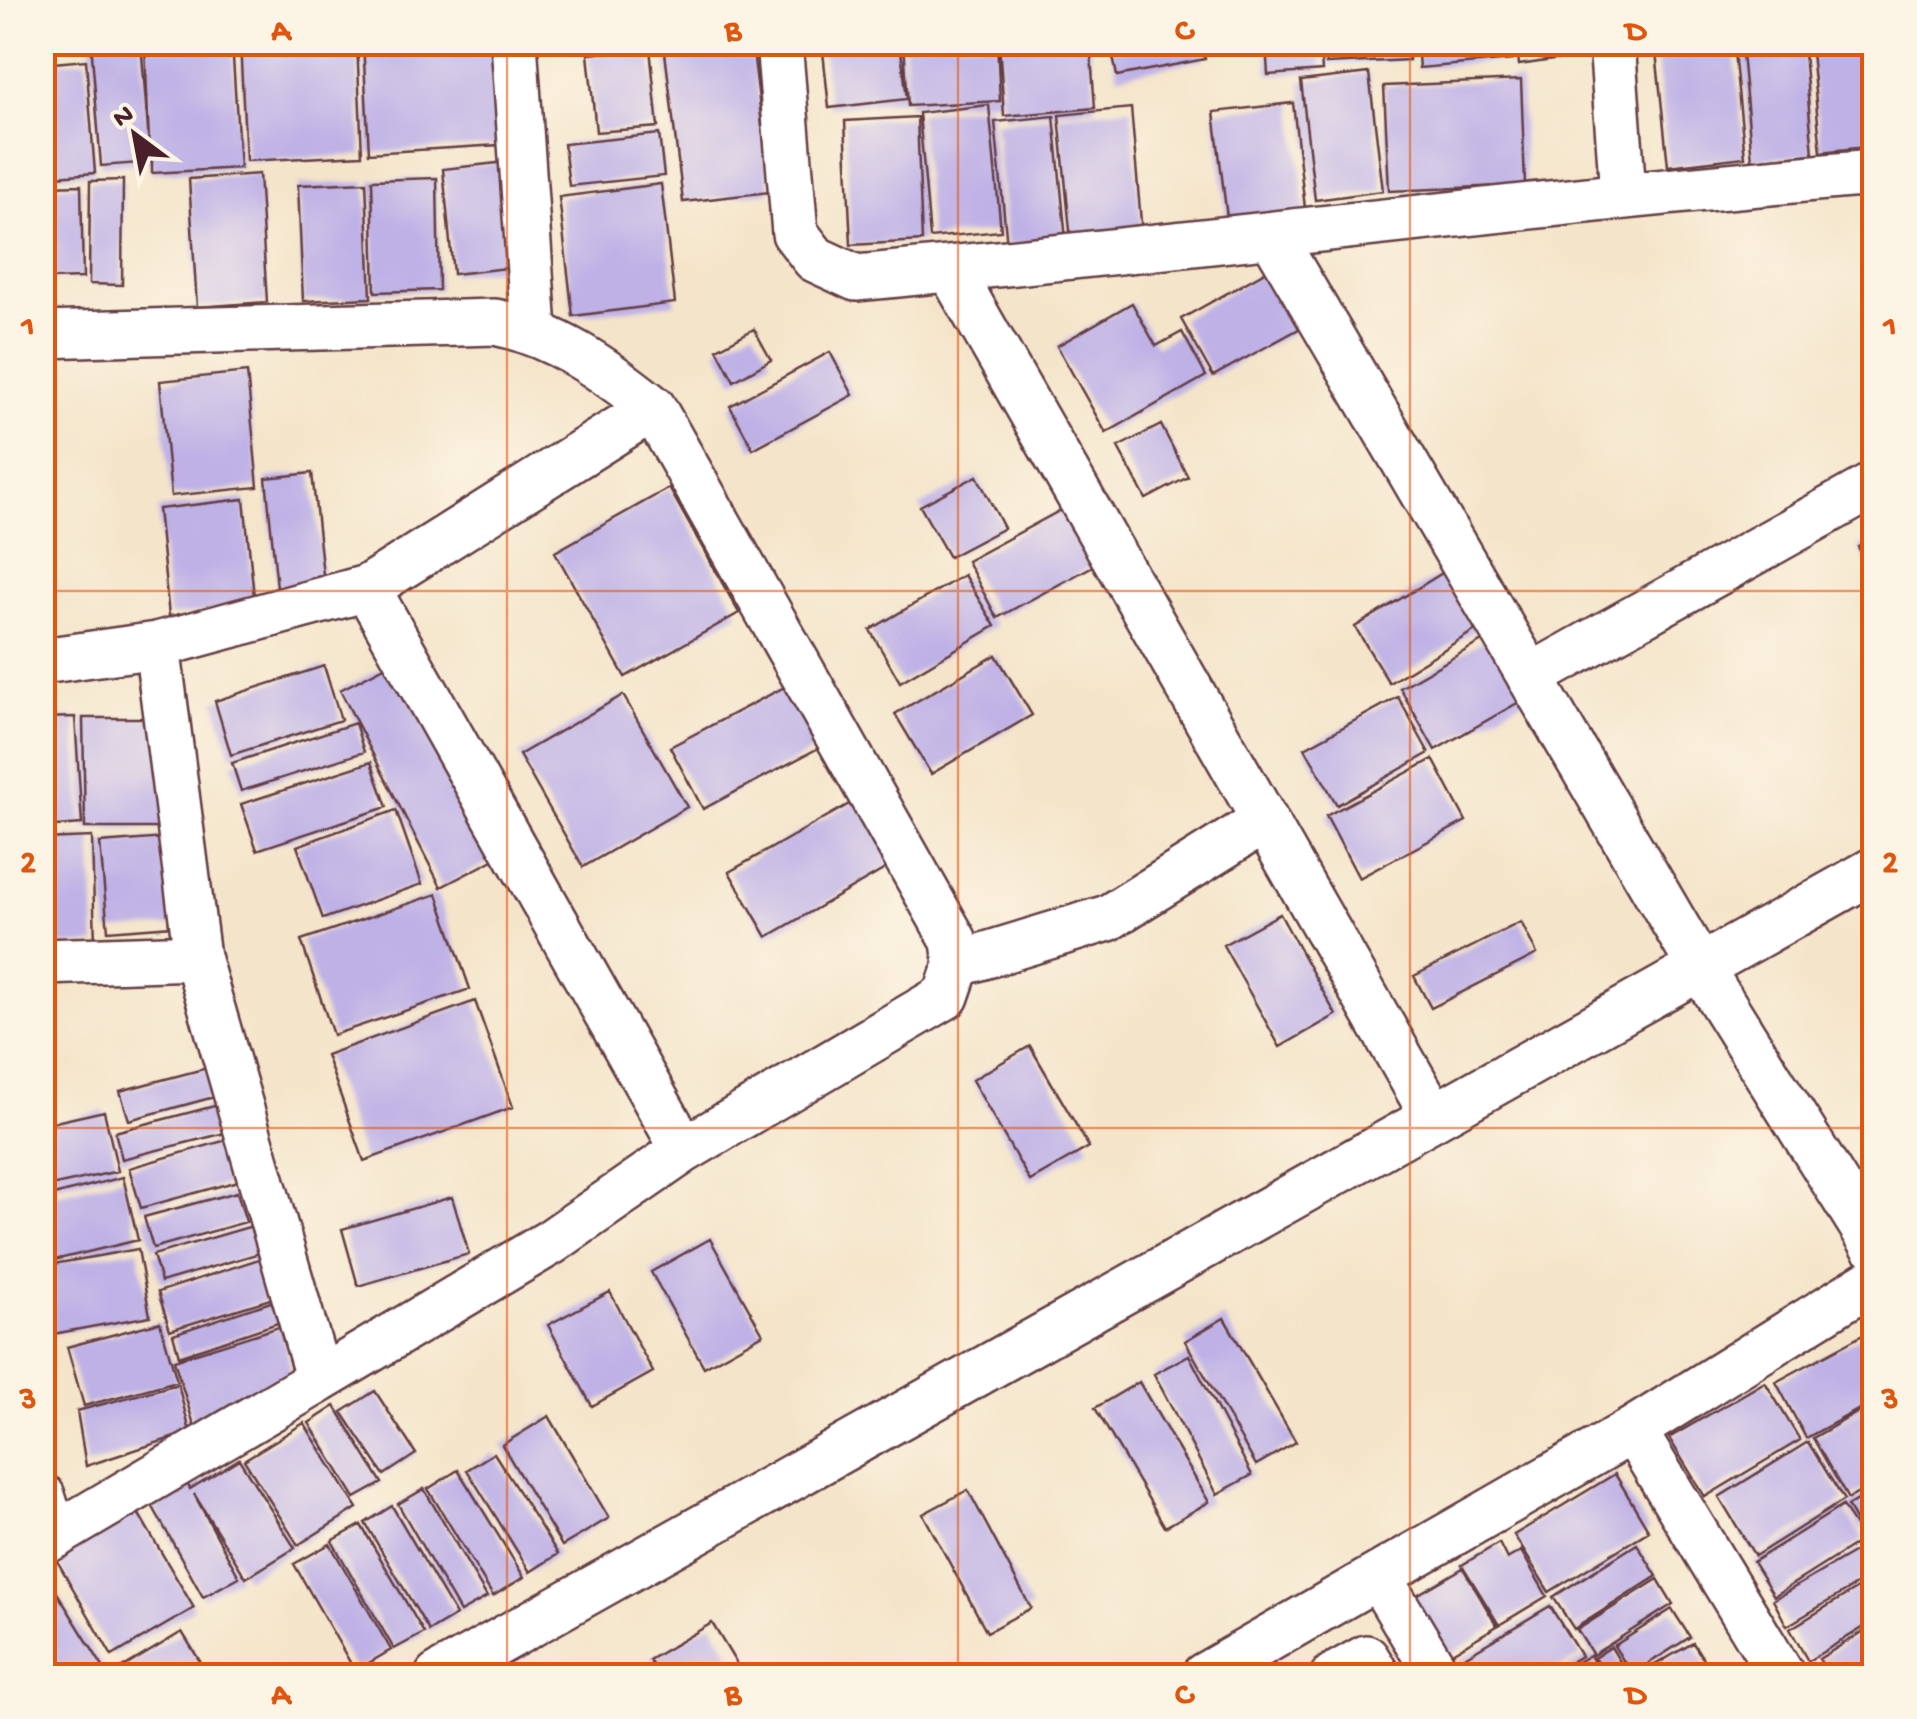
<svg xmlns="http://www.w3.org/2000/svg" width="1917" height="1719" viewBox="0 0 1917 1719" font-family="'Gochi Hand',sans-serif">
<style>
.building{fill:#beb1e6}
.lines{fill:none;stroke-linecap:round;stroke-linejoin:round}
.minor-casing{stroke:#643d43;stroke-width:50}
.minor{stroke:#fff;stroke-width:45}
.grid{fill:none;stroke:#e0560e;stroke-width:2.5;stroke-opacity:0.55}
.neatline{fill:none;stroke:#e0560e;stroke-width:4}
.grid-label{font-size:32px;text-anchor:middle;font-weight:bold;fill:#e0560e}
</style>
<rect width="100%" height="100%" fill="#fcf5e5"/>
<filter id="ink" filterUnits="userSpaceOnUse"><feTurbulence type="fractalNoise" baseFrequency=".01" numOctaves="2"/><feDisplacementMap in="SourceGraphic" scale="20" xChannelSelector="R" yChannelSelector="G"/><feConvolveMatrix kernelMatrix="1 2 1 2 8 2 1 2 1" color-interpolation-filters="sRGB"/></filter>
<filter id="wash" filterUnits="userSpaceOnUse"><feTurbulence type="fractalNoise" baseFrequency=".0048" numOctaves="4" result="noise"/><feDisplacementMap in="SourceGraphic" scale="40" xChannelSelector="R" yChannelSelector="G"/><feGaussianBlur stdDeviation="2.25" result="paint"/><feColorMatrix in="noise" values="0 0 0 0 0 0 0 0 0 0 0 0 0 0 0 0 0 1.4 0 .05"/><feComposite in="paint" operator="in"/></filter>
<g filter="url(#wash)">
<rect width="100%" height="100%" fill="#f4e4c9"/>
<g id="blocks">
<path class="building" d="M91,42H141L149,143L145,42H232L240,168L152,173V162L101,166Z
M240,42H357L362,155L246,161Z
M363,42H510L516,144L369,153Z
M752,42L770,192L683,202L665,52Z
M822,42H900L907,99L829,108Z
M904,42H997L1000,101L908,106Z
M999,42H1090L1095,108L1004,116Z
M1110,42H1202L1205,59L1117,76Z
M1266,42H1320L1322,71L1268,75Z
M1325,42H1409V60L1326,64Z
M1417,42H1511L1512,60L1419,68Z
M1517,42H1599L1600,53L1519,65Z
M1655,42H1733L1745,157L1668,166Z
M1741,42H1803L1813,154L1752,160Z
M1810,42H1874V146L1821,152Z
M650,48L658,127L596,132L588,54Z
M86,60L95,173L42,177V64Z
M1369,73L1383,191L1315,200L1301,81Z
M1521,80L1525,185L1389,191L1384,86Z
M1293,103L1306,217L1228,226L1214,112Z
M989,105L1001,231L930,238L919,113Z
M1131,108L1142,234L1071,241L1059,115Z
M1054,116L1066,240L1007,245L995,122Z
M917,117L922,241L851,245L845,121Z
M659,134L664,176L569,186L564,144Z
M507,162L517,267L453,274L443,169Z
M259,174L267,302L197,307L189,179Z
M437,178L439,290L375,292L372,180Z
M123,180L122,285L89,284L90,181Z
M366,182L371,298L303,301L298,185Z
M661,184L675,303L573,316L559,197Z
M81,185L83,278L49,279L48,186Z
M1274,267L1306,325L1213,376L1181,319Z
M1132,303L1156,346L1182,332L1206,376L1106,433L1057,346Z
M754,329L771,360L734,381L717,349Z
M830,352L853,395L753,449L730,406Z
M247,372L258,487L171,496L160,381Z
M1161,425L1188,477L1146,499L1118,447Z
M312,473L324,584L277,588L266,478Z
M977,476L1004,528L949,557L920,506Z
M669,488L739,613L625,677L555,552Z
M244,499L255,606L169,616L158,509Z
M1074,503L1104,560L997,618L967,561Z
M1874,537V577L1858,547Z
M1460,562L1495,618L1389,683L1355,627Z
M964,575L995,626L900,682L870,630Z
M1498,632L1533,694L1435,750L1400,688Z
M996,655L1032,715L931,774L895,714Z
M398,660L499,857L441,887L340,690Z
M324,666L341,720L231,755L215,701Z
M796,681L828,743L703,809L670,747Z
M623,695L687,807L583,867L519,755Z
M1398,697L1429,753L1337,805L1305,748Z
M75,717L82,824L42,827V718Z
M83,718H158L166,828H85Z
M355,723L364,752L241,791L232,763Z
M1433,759L1466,821L1359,878L1326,816Z
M371,762L387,807L257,850L241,804Z
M860,798L897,862L767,937L729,872Z
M396,810L422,884L323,919L297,846Z
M92,837L95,944L42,946V839Z
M165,838L172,926L108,931L100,843Z
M437,894L470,989L333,1035L301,940Z
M1280,914L1336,1015L1280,1047L1223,945Z
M1521,922L1537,954L1431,1008L1414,976Z
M475,1001L513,1107L364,1161L326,1055Z
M1030,1046L1089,1147L1030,1181L972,1080Z
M207,1068L214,1097L129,1120L120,1091Z
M222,1104L229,1132L122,1159L115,1132Z
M104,1111L118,1171L42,1188V1125Z
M230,1139L242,1180L141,1208L129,1168Z
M123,1177L138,1240L42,1263V1198Z
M237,1192L246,1222L153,1248L144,1217Z
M452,1197L469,1254L358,1286L342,1229Z
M252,1226L260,1253L161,1282L153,1255Z
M710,1239L763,1334L704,1367L651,1272Z
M138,1249L150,1316L53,1334L42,1266Z
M265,1257L277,1297L170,1330L158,1292Z
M610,1292L653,1372L592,1406L548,1325Z
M274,1301L281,1322L179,1356L173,1334Z
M1224,1318L1296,1442L1256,1465L1185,1341Z
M160,1322L177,1381L84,1406L67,1347Z
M282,1326L294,1385L195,1428L174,1360Z
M1872,1330L1874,1401L1806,1438L1776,1382Z
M1189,1355L1252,1475L1217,1494L1154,1374Z
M1139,1382L1209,1502L1165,1527L1095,1408Z
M1765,1382L1800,1440L1705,1497L1669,1438Z
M178,1384L190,1432L86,1466L77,1411Z
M375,1391L416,1454L384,1475L342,1412Z
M1874,1403V1484L1848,1499L1813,1438Z
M335,1406L382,1483L355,1498L309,1423Z
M549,1416L609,1518L562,1546L502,1445Z
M304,1423L357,1508L298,1545L244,1460Z
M1808,1442L1844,1500L1755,1556L1719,1497Z
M494,1453L558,1554L530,1572L467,1470Z
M239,1459L295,1548L246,1578L194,1494L239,1577L203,1597L148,1498L184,1478L190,1489Z
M458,1470L524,1577L493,1596L428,1489Z
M1615,1474L1649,1531L1549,1592L1514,1535Z
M424,1489L487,1597L460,1612L398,1504Z
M968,1490L1031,1608L987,1632L923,1514Z
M1874,1490V1521L1861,1530L1847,1506Z
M392,1506L456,1615L429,1631L365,1523Z
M1842,1506L1864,1539L1774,1596L1753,1562Z
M137,1511L194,1608L112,1656L56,1559Z
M361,1525L424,1633L394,1649L332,1541Z
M1499,1543L1507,1559L1521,1551L1547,1596L1499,1625L1462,1565Z
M330,1544L391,1650L355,1671L294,1564Z
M1637,1544L1657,1576L1574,1629L1553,1597Z
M1863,1547L1874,1574L1787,1626L1773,1600Z
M1463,1568L1497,1626L1440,1660L1405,1602Z
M1874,1578V1621L1808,1661L1790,1629Z
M1658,1579L1673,1604L1593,1655L1577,1630Z
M51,1583L108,1675L106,1676H42V1588Z
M1550,1606L1581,1656L1547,1676H1445L1441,1671Z
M1672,1609L1690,1637L1632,1674L1614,1646Z
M712,1623L744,1676H659L649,1660Z
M1874,1625V1667L1859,1676H1830L1819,1659Z
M182,1632L209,1676H127L122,1668Z
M1693,1643L1713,1674L1709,1676H1636Z
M1611,1647L1629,1676H1605L1594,1658Z
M1590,1655L1602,1676H1562L1560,1672Z"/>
</g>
</g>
<g filter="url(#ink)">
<use href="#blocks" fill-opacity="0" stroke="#643d43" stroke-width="2.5"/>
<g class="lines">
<defs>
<path id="minor" d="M514,42L534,330
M779,42L795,233L815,259L856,278C1196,246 1534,201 1874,173
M1612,42L1623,194
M1273,237L1700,967L1874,1245
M950,269L1434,1117
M42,335L495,322C555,334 606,370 653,408L367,588L157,645L42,661
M367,588L684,1150
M1530,677L1874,485
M42,962L197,957
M957,964L1108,918L1265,820
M319,1380L551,1242L684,1150L946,996L957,964L954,941L653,408
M1633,1430L1874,1280
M42,1496L55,1536
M42,1543L319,1380L197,957L157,645
M438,1676L1874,870
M1204,1676L1378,1576
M1334,1676L1366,1658L1377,1676
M1438,1676L1378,1576L1633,1430L1782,1676"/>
</defs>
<use href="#minor" class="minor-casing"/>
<use href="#minor" class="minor"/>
</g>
</g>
<path class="grid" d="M507,42V1676M958,42V1676M1410,42V1676M42,591H1874M42,1128H1874"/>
<rect width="1917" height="1719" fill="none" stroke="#fcf5e5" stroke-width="110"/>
<g transform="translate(135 135) rotate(328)" stroke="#fcf5e5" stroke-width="8" paint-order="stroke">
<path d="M0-8L18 38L0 25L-18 38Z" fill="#4a1f2b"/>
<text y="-15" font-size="28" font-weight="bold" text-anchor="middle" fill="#4a1f2b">N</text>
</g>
<rect x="55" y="55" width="1807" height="1609" class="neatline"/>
<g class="grid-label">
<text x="281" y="39">A</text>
<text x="733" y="39">B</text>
<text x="1184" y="39">C</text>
<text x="1636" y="39">D</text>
<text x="28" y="335">1</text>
<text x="1890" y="335">1</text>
<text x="28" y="871">2</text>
<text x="1890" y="871">2</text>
<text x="28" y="1407">3</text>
<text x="1890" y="1407">3</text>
<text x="281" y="1703">A</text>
<text x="733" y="1703">B</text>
<text x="1184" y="1703">C</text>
<text x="1636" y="1703">D</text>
</g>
</svg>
